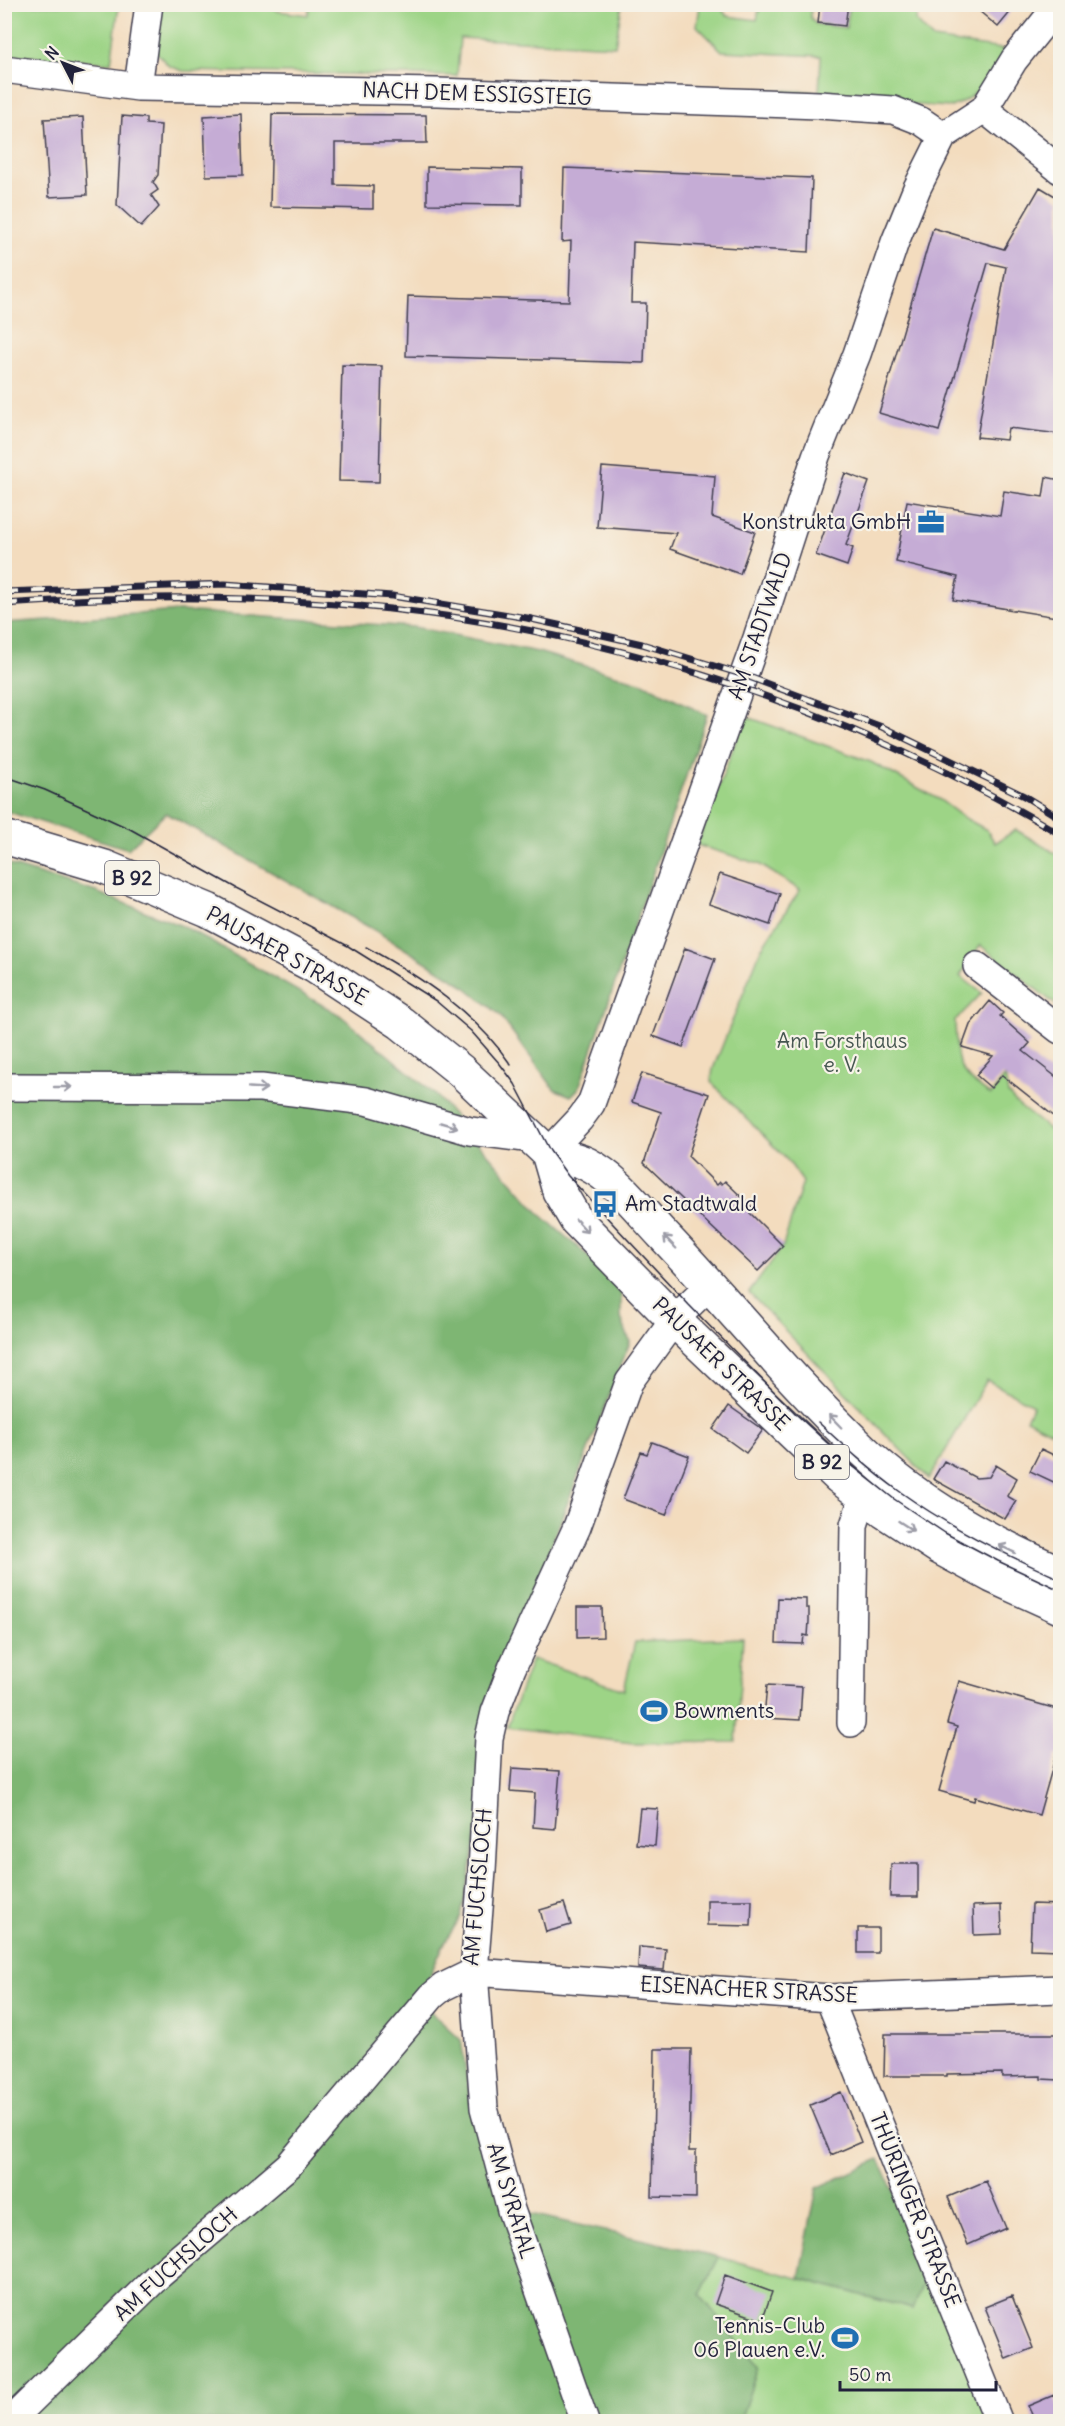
<svg xmlns="http://www.w3.org/2000/svg" width="1065" height="2426" viewBox="0 0 1065 2426" font-family="Delius,sans-serif">
<style>
.green{fill:#9dd486;stroke:#607b60;stroke-width:1.5}
.forest{fill:#7eb673;stroke:#506c57;stroke-width:1.5}
.building{fill:#c5acd5}
.lines{fill:none;stroke-linecap:round;stroke-linejoin:round}
.minor-casing{stroke:#413e4f;stroke-width:30}
.major-casing{stroke:#413e4f;stroke-width:36}
.minor{stroke:#fff;stroke-width:27}
.major{stroke:#fff;stroke-width:33}
.tram{stroke:#22223b;stroke-width:1.5}
.rail-casing{stroke:#22223b;stroke-width:7}
.rail{stroke:#f7f3e8;stroke-width:4.5;stroke-dasharray:14;stroke-linecap:butt}
.oneway{stroke:#9c9ca7}
.labels{text-anchor:middle;stroke-width:4.5;stroke-linejoin:round;paint-order:stroke}
.shield{fill:#f7f3e8;stroke:#62616f;stroke-width:1.5}
.shield-label{font-size:20px;font-weight:bold;fill:#22223b}
.street-label{font-size:21px;fill:#22223b;stroke:#f7f3e8}
.poi-label{font-size:21px;fill:#22223b;stroke:#f7f3e8;text-anchor:end}
.park-label{font-size:21px;fill:#475752;stroke:#f7f3e8}
</style>
<rect width="100%" height="100%" fill="#f7f3e8"/>
<filter id="ink" filterUnits="userSpaceOnUse"><feTurbulence type="fractalNoise" baseFrequency=".0167" numOctaves="2"/><feDisplacementMap in="SourceGraphic" scale="12" xChannelSelector="R" yChannelSelector="G"/><feConvolveMatrix kernelMatrix="1 2 1 2 8 2 1 2 1" color-interpolation-filters="sRGB"/></filter>
<filter id="wash" filterUnits="userSpaceOnUse"><feTurbulence type="fractalNoise" baseFrequency=".008" numOctaves="4" result="noise"/><feDisplacementMap in="SourceGraphic" scale="24" xChannelSelector="R" yChannelSelector="G"/><feGaussianBlur stdDeviation="1.35" result="paint"/><feColorMatrix in="noise" values="0 0 0 0 0 0 0 0 0 0 0 0 0 0 0 0 0 1.4 0 .05"/><feComposite in="paint" operator="in"/></filter>
<g filter="url(#wash)">
<rect width="100%" height="100%" fill="#f3dcbe"/>
<path class="green" d="M161,4L272,5L277,11L308,15L310,4L622,5L615,46L460,38L457,76L183,71L169,66L155,51Z
M4,5H119L111,63L5,55Z
M700,5H724L723,11L727,16L757,20L760,5H812L810,17L816,24L846,28L850,5H918L916,21L933,39L1009,50C991,74 981,96 951,107L672,90L669,85L819,92L821,56L722,51L697,26Z
M745,716L871,762L940,800L963,817L987,830L995,843L1016,830L1060,856V1008L980,945L960,976L982,993L955,1021C957,1063 954,1071 991,1095L1005,1076L1008,1094L1018,1105L1060,1138V1448L1053,1445L1056,1434L1026,1419L1033,1405L987,1380L929,1479L749,1293L783,1246L803,1182L789,1162L711,1082L713,1069L761,949L800,890L759,864L697,845Z
M743,1638L736,1742L632,1743L507,1727L532,1659L624,1690L635,1642Z
M719,2257L913,2309L928,2270L988,2421H740L758,2367L700,2295Z"/>
<path class="forest" d="M180,611L414,627L538,652L643,683L707,715L579,1088L571,1096L554,1089L499,1014L460,983L376,931L166,813L128,849L5,811V623Z
M4,863L96,892L185,927L340,1015L437,1096L541,1215L621,1285V1318L630,1342L498,1682L473,1858L461,1916L444,1944L424,1989L432,2013L461,2040L470,2098L522,2212L719,2257L700,2295L758,2367L740,2421H5Z
M879,2159L928,2270L913,2309L799,2278L817,2188Z"/>
<g id="blocks">
<path class="building" d="M820,4H848L845,26L818,23Z
M971,4H1017L998,27Z
M241,114L243,175L206,176L204,116Z
M272,114L426,115L427,143H335V185L373,186V209L270,207Z
M122,116L146,118V124L161,125L158,175L153,182L158,190L151,195L159,207L141,227L117,205Z
M83,117L87,195L49,197L44,119Z
M427,167L522,169V205L427,204Z
M564,168L812,178L809,252L633,242L631,303H646L644,363L406,356L408,296L569,301L571,241L562,242Z
M1040,187L1060,199V434L1008,428L1006,440L977,437L1006,267L988,263L939,431L879,413L933,228L1004,249Z
M342,365L382,366L379,482L339,481Z
M602,467L715,476L712,517L755,532L740,574L670,549L676,533L597,527Z
M845,473L869,482L846,545L853,548L847,566L816,555Z
M1046,477L1060,480V594L1056,617L953,600L958,577L896,562L907,501L1000,516L1004,491L1043,497Z
M720,874L780,894L770,925L709,904Z
M685,948L715,959L683,1047L653,1036Z
M990,1001L1003,1013L1000,1016L1030,1043L1023,1051L1060,1080V1121L1002,1075L991,1088L976,1075L993,1056L962,1047L970,1025Z
M642,1073L709,1094L688,1156L717,1185L720,1182L722,1184L725,1181L754,1209L750,1213L783,1246L758,1271L644,1163L661,1112L632,1102Z
M729,1406L763,1430L746,1453L713,1429Z
M652,1442L689,1456L666,1515L623,1499L641,1452L647,1454Z
M1041,1449L1060,1458V1485L1030,1471Z
M944,1461L976,1478L989,1477L996,1465L1017,1478L1007,1496L1016,1501L1005,1519L933,1479Z
M778,1598L806,1599V1608H809V1621L808,1636L804,1635L803,1644L776,1643Z
M577,1607H602L603,1637L577,1638Z
M959,1681L1060,1710V1756L1056,1755L1039,1815L975,1797L974,1801L939,1791L957,1727L947,1724Z
M767,1685L802,1687L800,1720L764,1718Z
M512,1768L560,1771L555,1829L533,1827L535,1793L510,1791Z
M640,1808L658,1809L655,1846L636,1844Z
M891,1864H918V1897H890Z
M707,1900H752L751,1926L707,1925Z
M564,1903L571,1925L546,1932L540,1910Z
M1032,1904L1060,1905V1950L1030,1949Z
M1001,1905L1002,1934L974,1935L973,1906Z
M858,1928H878V1953H858Z
M639,1947L666,1949L664,1970L638,1968Z
M885,2034H1060V2080L1041,2079V2076L1002,2077V2073L947,2074V2076H884Z
M655,2049H691L689,2151H696V2198L652,2197Z
M841,2092L861,2142L831,2155L810,2105Z
M986,2181L1006,2228L968,2245L948,2197Z
M725,2275L772,2292L762,2320L715,2304Z
M1012,2296L1033,2348L1006,2359L985,2307Z
M1054,2395L1060,2411V2421H1035L1028,2406Z"/>
</g>
</g>
<g filter="url(#ink)">
<use href="#blocks" fill-opacity="0" stroke="#413e4f" stroke-width="1.5"/>
<g class="lines">
<defs>
<path id="minor" d="M4,69L138,87L437,92L819,105L893,110L921,121L943,136
M138,87L149,4
M984,109L1060,170
M977,966L1060,1030
M4,1087L261,1088L366,1101L470,1131L532,1139
M548,1153L580,1119L591,1104L757,638L816,456L857,354L895,242L917,188L943,136L984,109L1014,60L1059,4
M851,1723L854,1525L860,1507L866,1498
M474,1972L829,1998L1060,1989
M829,1998L999,2422
M9,2422L157,2277L289,2165L432,1996L443,1987L474,1972
M585,2422L511,2210L484,2108L474,1972L482,1871L489,1738L495,1712L512,1668L577,1527L629,1382L674,1320L711,1284"/>
<path id="major" d="M4,837L105,867L208,910L314,966L401,1023L461,1071L548,1153L559,1191L576,1220L674,1320L839,1477L885,1512L940,1548L992,1576L1060,1607
M548,1153C561,1156 575,1158 587,1164C617,1179 640,1211 663,1235C731,1306 793,1384 864,1451C921,1505 990,1542 1060,1573"/>
</defs>
<use href="#minor" class="minor-casing"/>
<use href="#major" class="major-casing"/>
<use href="#minor" class="minor"/>
<use href="#major" class="major"/>
<path class="tram" d="M4,776L45,790L130,829L236,888L348,946L436,1001L471,1031L500,1064L515,1084L550,1151L568,1176L689,1305L797,1415L850,1464L894,1499L945,1533L998,1561L1060,1590
M366,947C421,977 475,1012 511,1065
M818,1422C844,1446 870,1470 899,1491C949,1527 1004,1554 1060,1579"/>
<defs>
<path id="rail" d="M4,592L225,584L392,596L527,618L642,644L744,675L882,727L1024,796L1060,818
M4,604C132,595 263,595 390,609C622,634 860,715 1060,834"/>
</defs>
<use href="#rail" class="rail-casing"/>
<use href="#rail" class="rail"/>
</g>
<defs><path id="oneway-shaft" d="M-6 0H5M1.5-3L5.5 0L1.5 3" fill="none" stroke-width="1.6" stroke-linecap="round" stroke-linejoin="round" transform="scale(1.5)"/></defs>
<g class="oneway">
<use href="#oneway-shaft" transform="translate(63 1087)"/>
<use href="#oneway-shaft" transform="translate(258 1088) rotate(3)"/>
<use href="#oneway-shaft" transform="translate(449 1125) rotate(16)"/>
<use href="#oneway-shaft" transform="translate(582 1226) rotate(47)"/>
<use href="#oneway-shaft" transform="translate(670 1242) rotate(-134)"/>
<use href="#oneway-shaft" transform="translate(835 1421) rotate(-134)"/>
<use href="#oneway-shaft" transform="translate(906 1526) rotate(33)"/>
<use href="#oneway-shaft" transform="translate(1007 1549) rotate(-154)"/>
</g>
</g>
<defs>
<symbol id="office-bare" viewBox="-9 -9 18 18"><path d="M-6-3h4V-5.5h4V-3h4V5H-6ZM-1-4.5V-3h2v-1.5ZM-6 0V1H6V0Z" fill="#1f6fb2" stroke="#f7f3e8" stroke-width="2.5" paint-order="stroke"/></symbol>
<symbol id="bus-bare" viewBox="-9 -9 18 18"><path d="M-5-6H5V4H4V6H2V4H-2V6H-4V4H-5ZM-3.5-4V0h7V-4ZM-3.5 1.2v1.5H-2V1.2ZM2 1.2v1.5H3.5V1.2Z" fill="#1f6fb2" stroke="#f7f3e8" stroke-width="2.5" paint-order="stroke"/></symbol>
<symbol id="stadium-bare" viewBox="-9 -9 18 18"><path d="M0-5a6.5 5 0 1 0 0 10a6.5 5 0 1 0 0-10ZM-3.5-1.8h7v3.6h-7Z" fill="#1f6fb2" stroke="#f7f3e8" stroke-width="2.5" paint-order="stroke"/></symbol>
</defs>
<g fill-rule="evenodd">
<use href="#office-bare" x="912" y="503" width="38" height="38"/>
<use href="#bus-bare" x="586" y="1185" width="38" height="38"/>
<use href="#stadium-bare" x="635" y="1692" width="38" height="38"/>
<use href="#stadium-bare" x="826" y="2319" width="38" height="38"/>
</g>
<g class="labels">
<g class="shield">
<rect x="105" y="861" width="54" height="34" rx="4.5"/>
<rect x="795" y="1445" width="54" height="34" rx="4.5"/>
</g>
<g class="shield-label">
<text x="132" y="885">B 92</text>
<text x="822" y="1469">B 92</text>
</g>
<g class="street-label">
<text transform="translate(477 94) rotate(2)" y="7">NACH DEM ESSIGSTEIG</text>
<text transform="translate(760 626) rotate(-71)" y="7">AM STADTWALD</text>
<text transform="translate(287 956) rotate(29)" y="7">PAUSAER STRASSE</text>
<text transform="translate(721 1364) rotate(44)" y="7">PAUSAER STRASSE</text>
<text transform="translate(478 1887) rotate(-85)" y="7">AM FUCHSLOCH</text>
<text transform="translate(749 1990) rotate(3)" y="7">EISENACHER STRASSE</text>
<text transform="translate(511 2201) rotate(73)" y="7">AM SYRATAL</text>
<text transform="translate(915 2210) rotate(68)" y="7">THÜRINGER STRASSE</text>
<text transform="translate(176 2264) rotate(-42)" y="7">AM FUCHSLOCH</text>
</g>
<g class="poi-label">
<text x="911" y="529">Konstrukta GmbH</text>
<text x="625" y="1211" text-anchor="start">Am Stadtwald</text>
<text x="674" y="1718" text-anchor="start">Bowments</text>
<text x="825" y="2333">Tennis-Club<tspan x="825" dy="24">06 Plauen e.V.</tspan></text>
</g>
<g class="park-label">
<text x="842" y="1048">Am Forsthaus<tspan x="842" dy="24">e. V.</tspan></text>
</g>
</g>
<rect width="1065" height="2426" fill="none" stroke="#f7f3e8" stroke-width="24"/>
<g transform="translate(63 63) rotate(312)" stroke="#f7f3e8" stroke-width="4.5" paint-order="stroke">
<path d="M0-4.5L10 22L0 15L-10 22Z" fill="#22223b"/>
<text y="-9" font-size="16" font-weight="bold" text-anchor="middle" fill="#22223b">N</text>
</g>
<path d="M840 2381v9h156v-9" fill="none" stroke="#22223b" stroke-width="3"/>
<text x="849" y="2381" font-size="18" fill="#22223b" stroke="#f7f3e8" stroke-width="4.5" paint-order="stroke">50 m</text>
</svg>
